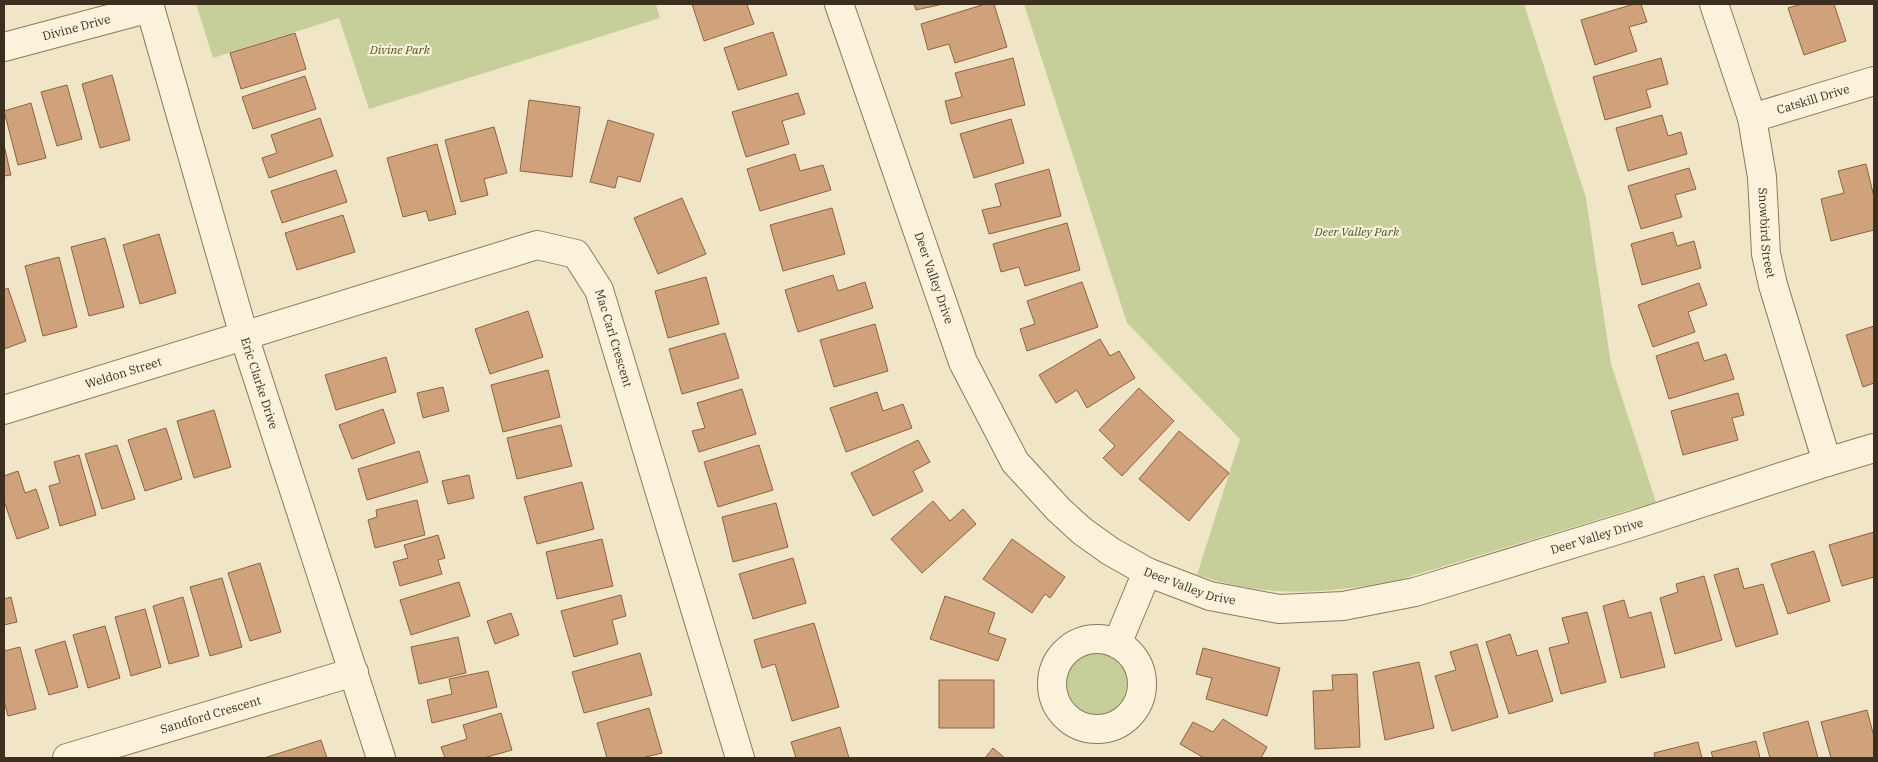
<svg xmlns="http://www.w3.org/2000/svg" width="1878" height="762" viewBox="0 0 1878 762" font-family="'IBM Plex Serif',serif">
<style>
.green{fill:#c6cf9a}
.building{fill:#d0a27b;stroke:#8d6240}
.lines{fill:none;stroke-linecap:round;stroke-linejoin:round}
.minor-casing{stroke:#8d785b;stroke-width:30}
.minor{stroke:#faf2db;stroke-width:28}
.labels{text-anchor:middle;stroke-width:4.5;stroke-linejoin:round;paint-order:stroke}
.street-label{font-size:12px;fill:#3c2f1f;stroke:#f7efd7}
.park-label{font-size:12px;font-style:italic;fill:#4a5a25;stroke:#f7efd7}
</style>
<rect width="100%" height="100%" fill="#f0e6c7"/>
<path class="green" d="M196,4H656L660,18L369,109L339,18L213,58Z
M1024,4H1524L1586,198L1611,364L1656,502L1398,580C1344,591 1289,597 1234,585C1222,583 1209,578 1197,575L1240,439L1127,323Z
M1065 685a32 32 0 1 1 64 0a32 32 0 1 1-64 0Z"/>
<path class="building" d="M692,4H750L747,5L754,24L704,41Z
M914,4H943L916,10Z
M985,4H994L1007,47L955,63L949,44L928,50L921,24Z
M1634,4H1641L1647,22L1629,27L1637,51L1595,65L1581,20Z
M1802,4H1834L1846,41L1804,55L1788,8Z
M773,32L787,75L738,90L724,48Z
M295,33L306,69L241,89L230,53Z
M1013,58L1025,105L951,124L945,101L962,97L955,73Z
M1661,58L1668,84L1646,90L1651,107L1605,120L1593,77Z
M112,75L130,140L100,148L82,84Z
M305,76L316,109L253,129L242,97Z
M67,85L82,139L57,146L41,92Z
M798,93L805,114L782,121L789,144L746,157L732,112Z
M529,100L580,107L572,177L520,171Z
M31,103L46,158L18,165L4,111Z
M1662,115L1668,136L1681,132L1687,154L1628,171L1616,128Z
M320,118L333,156L269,178L262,158L277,153L271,135Z
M1011,119L1024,163L974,178L960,134Z
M608,120L654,134L640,182L618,176L615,188L590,182Z
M494,127L507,173L484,179L488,195L461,202L445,140Z
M437,144L456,214L429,221L426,211L403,217L387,158Z
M4,145L11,175L4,176Z
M795,154L800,171L823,165L831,190L760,211L747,169Z
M1866,164L1874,197V230L1831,241L1821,199L1844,193L1838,171Z
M1689,168L1696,189L1675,195L1682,217L1641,229L1628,186Z
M1049,169L1061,216L989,234L982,210L1001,206L995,184Z
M336,170L347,202L282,223L271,191Z
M682,198L706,254L658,274L634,218Z
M832,208L845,254L783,271L770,225Z
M343,215L355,252L297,270L285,233Z
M1067,223L1080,270L1025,286L1019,267L1001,272L993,244Z
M1673,232L1677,246L1694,241L1701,268L1642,285L1631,244Z
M159,234L176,293L140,304L123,245Z
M105,238L124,307L89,316L71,247Z
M59,257L77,327L43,336L25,266Z
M833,275L838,291L865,282L873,308L798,332L785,290Z
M706,277L719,324L668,338L655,291Z
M1082,282L1098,327L1027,351L1020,329L1035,324L1027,301Z
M1699,283L1707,305L1688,312L1695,332L1653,347L1638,305Z
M8,288L26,341L4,349V290Z
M528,311L543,357L490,374L475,329Z
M875,324L888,371L834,387L820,340Z
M1874,326V383L1863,387L1846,335Z
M725,333L739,378L682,394L669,349Z
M1100,339L1110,356L1119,351L1135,378L1087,408L1077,390L1056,403L1039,375Z
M1698,342L1704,361L1726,354L1734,379L1669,399L1656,356Z
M386,357L396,392L336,410L325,375Z
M548,370L560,417L503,432L491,385Z
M443,387L449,411L423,418L417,393Z
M1139,388L1174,421L1122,476L1103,458L1115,446L1099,430Z
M742,389L756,434L699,452L692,431L705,428L697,403Z
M877,392L883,411L903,404L912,428L846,452L830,408Z
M1738,393L1744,415L1732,418L1738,440L1683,455L1671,411Z
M383,409L395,443L352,459L339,425Z
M214,410L231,467L194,478L177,421Z
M561,425L572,466L517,479L507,438Z
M166,428L182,479L145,491L128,440Z
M1179,431L1229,473L1189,521L1139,479Z
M918,440L930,462L913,471L923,491L873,516L851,473Z
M117,445L135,499L102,509L85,454Z
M759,445L773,490L718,507L704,462Z
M419,451L428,482L367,500L358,469Z
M79,455L96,515L60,526L49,486L60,483L54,462Z
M18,471L25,493L36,489L49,528L17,539L4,501V476Z
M469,475L474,498L448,504L442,481Z
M582,482L594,529L537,544L524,497Z
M417,500L425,535L375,548L368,520L377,517L376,510Z
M933,501L950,521L963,509L976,524L922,573L891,539Z
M776,503L788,547L733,562L722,517Z
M1874,532V577L1842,586L1829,545Z
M438,535L445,558L438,560L442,574L400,586L393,562L408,558L404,545Z
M602,539L613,586L557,599L546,552Z
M1012,539L1065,577L1050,598L1045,594L1032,613L983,579Z
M1814,551L1830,601L1788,614L1771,564Z
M793,558L806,603L753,619L739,574Z
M260,563L281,632L250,641L228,573Z
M1738,568L1744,589L1763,584L1778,634L1736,647L1714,575Z
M1704,576L1722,640L1675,654L1660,598L1678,592L1676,584Z
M222,578L242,647L210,656L190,587Z
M459,582L470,616L411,635L400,600Z
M621,595L626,616L612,620L618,644L574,657L561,611Z
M945,596L995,613L988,633L1006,639L998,661L930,639Z
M11,597L17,622L4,625V599Z
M183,597L199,656L169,664L153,606Z
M1624,600L1629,618L1651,612L1665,667L1621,678L1603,606Z
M145,609L161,667L131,676L115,617Z
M1587,612L1606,682L1561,694L1549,648L1569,643L1562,618Z
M511,613L519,635L495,644L487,621Z
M814,623L839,707L792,721L775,664L762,668L754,640Z
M105,626L120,678L88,688L73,635Z
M1510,634L1517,656L1537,650L1553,701L1509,714L1486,642Z
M458,637L466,673L419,684L411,647Z
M65,641L78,687L49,695L35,650Z
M1477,644L1498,717L1452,731L1435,676L1456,670L1450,652Z
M20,647L36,709L8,716L4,701V651Z
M1203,648L1280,668L1267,716L1206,699L1212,678L1196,674Z
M640,653L652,695L584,713L572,672Z
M1419,662L1434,728L1385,740L1373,672Z
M488,671L497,707L432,723L427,700L452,694L449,679Z
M1357,674L1360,747L1315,749L1313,691L1333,690L1332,675Z
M939,680H994V728H939Z
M649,708L662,753L642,758H607L597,723Z
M1867,710L1874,737V758H1831L1821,722Z
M501,713L512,750L484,758H445L441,747L467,739L463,725Z
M1223,719L1267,747L1261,758H1204L1180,744L1193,722L1213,732Z
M1808,721L1818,758H1770L1763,733Z
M840,727L849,758H796L791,742Z
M321,740L327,758H264Z
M1756,741L1760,758H1713L1711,752Z
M1698,742L1702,758H1655L1654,753Z
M993,748L1005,758H985Z"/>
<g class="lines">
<defs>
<g id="minor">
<path id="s1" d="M149,4L244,336L381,758"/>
<path id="s2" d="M839,4L963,362L1015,462L1058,509L1082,531L1110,551L1147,572L1210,596L1279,609L1343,606L1415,592L1634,525L1827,462L1874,448"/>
<path id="s3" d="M1714,4L1752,118L1762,177L1766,254L1773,285L1827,462"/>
<path id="s4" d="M4,47L150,8"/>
<path id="s5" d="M1752,118L1874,81"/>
<path id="s6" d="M4,410L537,245L576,254L599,290L740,758"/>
<circle cx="1097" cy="684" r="45"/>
<path d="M1117,644L1147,572"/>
<path id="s7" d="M67,758L354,672"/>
</g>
</defs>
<use href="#minor" class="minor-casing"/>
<use href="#minor" class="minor"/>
</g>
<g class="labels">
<g class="street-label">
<text dy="4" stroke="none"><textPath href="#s4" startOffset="75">Divine Drive</textPath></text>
<text dy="4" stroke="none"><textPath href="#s5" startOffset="64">Catskill Drive</textPath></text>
<text dy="4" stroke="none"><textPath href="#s3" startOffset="236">Snowbird Street</textPath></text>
<text dy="4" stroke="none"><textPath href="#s2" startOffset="290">Deer Valley Drive</textPath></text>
<text dy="4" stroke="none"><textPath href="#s6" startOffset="691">Mac Carl Crescent</textPath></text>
<text dy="4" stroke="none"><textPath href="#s6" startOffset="125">Weldon Street</textPath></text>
<text dy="4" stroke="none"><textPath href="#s1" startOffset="395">Eric Clarke Drive</textPath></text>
<text dy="4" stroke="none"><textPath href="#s2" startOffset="1130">Deer Valley Drive</textPath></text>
<text dy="4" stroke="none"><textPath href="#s2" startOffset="710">Deer Valley Drive</textPath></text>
<text dy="4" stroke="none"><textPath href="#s7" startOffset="150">Sandford Crescent</textPath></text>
</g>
<g class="park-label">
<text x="400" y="54">Divine Park</text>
<text x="1357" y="236">Deer Valley Park</text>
</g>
</g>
<rect width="1878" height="762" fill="none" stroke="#3c2f1f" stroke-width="10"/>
</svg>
